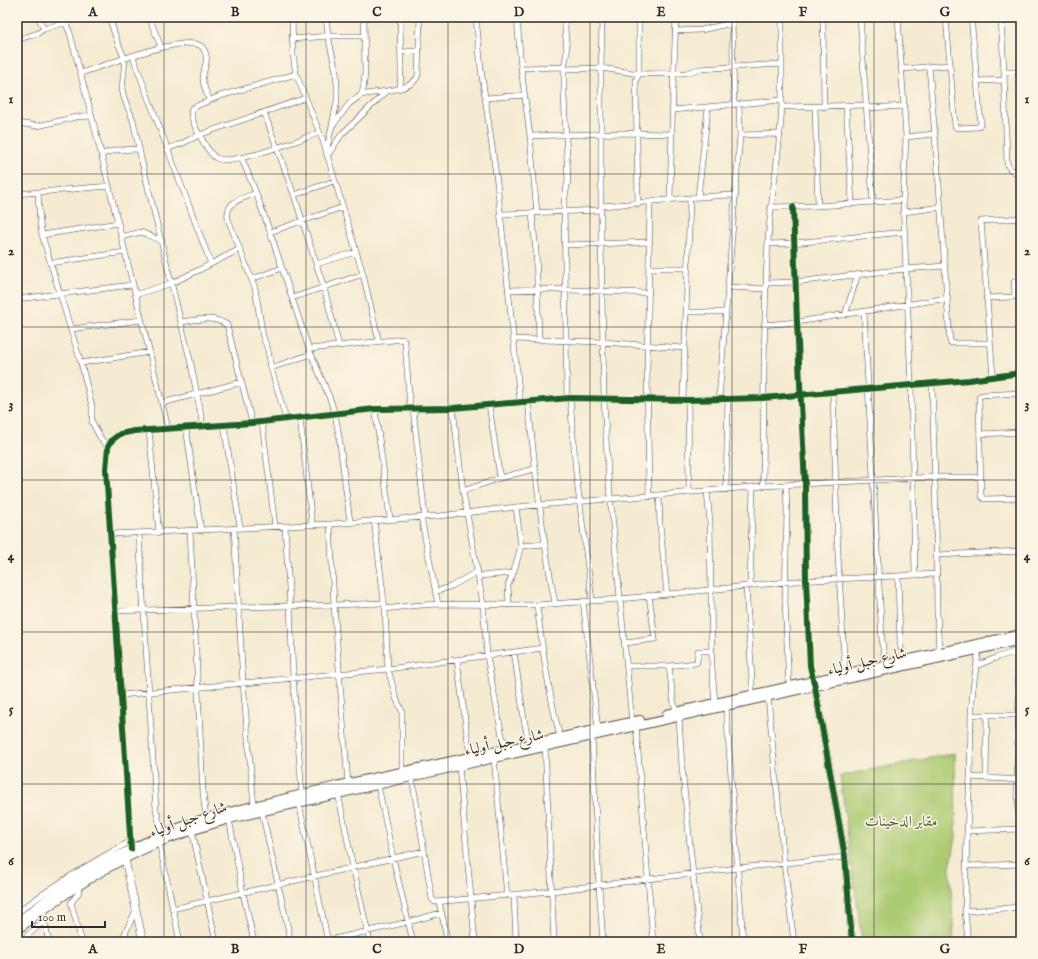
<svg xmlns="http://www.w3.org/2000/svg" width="1038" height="959" viewBox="0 0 1038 959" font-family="'IM FELL English',Amiri,serif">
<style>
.green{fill:#adcb73;stroke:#6c7b4f}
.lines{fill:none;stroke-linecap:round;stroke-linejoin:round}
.street-casing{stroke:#494844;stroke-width:6}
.secondary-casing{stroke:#494844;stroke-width:8}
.primary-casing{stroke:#494844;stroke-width:10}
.street{stroke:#fff;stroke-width:5}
.secondary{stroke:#fff;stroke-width:7}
.primary{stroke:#fff;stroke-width:8}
.cycleway-casing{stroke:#fcf5e5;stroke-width:8}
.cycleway{stroke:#1b5e20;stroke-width:6}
.grid{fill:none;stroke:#2b2b2b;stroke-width:1;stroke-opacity:0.55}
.labels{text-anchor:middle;stroke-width:3;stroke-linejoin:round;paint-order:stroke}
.street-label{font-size:15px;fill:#2b2b2b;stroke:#fcf5e5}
.park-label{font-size:15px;fill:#525b41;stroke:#fcf5e5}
.neatline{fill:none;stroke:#2b2b2b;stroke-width:1.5}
.grid-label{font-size:13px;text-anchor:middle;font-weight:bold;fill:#2b2b2b}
</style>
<rect width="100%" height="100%" fill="#fcf5e5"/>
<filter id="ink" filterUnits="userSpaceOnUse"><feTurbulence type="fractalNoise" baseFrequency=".025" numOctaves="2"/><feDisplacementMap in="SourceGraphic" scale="8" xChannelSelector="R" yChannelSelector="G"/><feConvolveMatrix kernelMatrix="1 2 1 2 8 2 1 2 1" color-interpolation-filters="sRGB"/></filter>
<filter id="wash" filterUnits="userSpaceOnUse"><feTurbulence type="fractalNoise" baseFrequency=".012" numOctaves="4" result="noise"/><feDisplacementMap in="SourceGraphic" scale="16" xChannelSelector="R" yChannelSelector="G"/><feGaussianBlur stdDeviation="0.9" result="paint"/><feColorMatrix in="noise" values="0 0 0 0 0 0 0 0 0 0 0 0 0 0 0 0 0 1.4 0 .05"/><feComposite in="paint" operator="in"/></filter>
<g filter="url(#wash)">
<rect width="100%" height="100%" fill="#f5ebd2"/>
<path class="green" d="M955,753L956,838L950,868L954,942H862L840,776Z"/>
</g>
<g filter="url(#ink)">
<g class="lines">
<defs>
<path id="street" d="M38,17L44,29
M63,17L70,33L96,133L168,428
M109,17L117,41L125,59L122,89L124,98L133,120L141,158L191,364L203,426
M149,17L161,47
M292,17L293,55L296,74L323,141L363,274L379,342
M400,17L401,72L400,88
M476,17L481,69L497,182L520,401
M517,17L521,68L530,136L537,213
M564,17L567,52L564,67V95L568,180L564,203L567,399
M602,17L601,68V244L604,400L608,474L632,722
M732,17L734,105
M732,17H738
M823,17L824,107
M860,17L873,202
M898,17L906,137L903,200L911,385L915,575
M946,17L955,126L957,128L978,127L981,124L971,17
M1001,17L1004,72L1007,163L1009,168L1021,177
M675,31L701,30L732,23
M292,39L328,36H364
M17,40L38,33L44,29L82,17
M401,52L419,51
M133,57L211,264
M929,67L938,171L950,342L952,343H990
M521,68L564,67
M565,69L601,68L639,74L686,73L699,69L782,64
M902,69L949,65
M1004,72H1021
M81,73C104,66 180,36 199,45C202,46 204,49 205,52C209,59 204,68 203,76C202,84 206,92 209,99
M296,74L220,96L192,108C189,115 196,129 200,136C204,143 210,155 216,158C232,167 300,139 319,133
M977,81L1004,80
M361,95C375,91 414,92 418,75L420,17
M486,98L525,95
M846,106L852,204
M782,107L867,105
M815,107L818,206
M867,108L905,106
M673,110L782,100V17
M264,112L294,195L324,288L339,346
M17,123L38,126L76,117L92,116
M334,124L349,104L361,95L363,90L365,74L364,17
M740,135L780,134
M530,136L620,133L672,134
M906,137L934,134
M167,149L183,143L199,135L305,98
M326,153L337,102V86L336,71L328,36L326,17
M102,154L116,150L139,149
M327,156L342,134L387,91
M242,159L256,193L270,232L309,349L330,399L335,414L339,436L350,522
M38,193L40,223L42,235L81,363L92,406V422L101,439L108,447
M256,193C242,199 225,201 228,219L255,288L263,337L268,350L271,368L286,419
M17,194L109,186
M294,195L334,181
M698,197L708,108
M670,199L673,90L676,17
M638,204L636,80L639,74V17
M601,206C646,203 691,196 736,195
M770,207L818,206L903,200
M793,207L797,322L805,485L806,580L810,666L814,680
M904,212L941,207
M500,214L601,210
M532,214L536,251L539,340
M270,232L343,207
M42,235L118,223
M121,237L141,232L162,241
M768,244L794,243L904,232
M564,245L650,242
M50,263L125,252
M316,264L356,252
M649,268H687
M252,279L282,268
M766,283L796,282L905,269L945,266
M728,287L766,289
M508,290L544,289L649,293
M135,295L172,283L201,269L240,249
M292,298L363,274
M986,298L1013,297L1015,294L1014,282L1021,281
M17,299L132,285
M864,311L882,640L885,665
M686,312H726
M845,315L858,274
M181,322C196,320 214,315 227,325L252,423
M764,325L797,322L948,298
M71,329L141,320
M514,339L602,342L684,348
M309,349L403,339L405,343L410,408
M81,363L150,352
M271,368L311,354
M993,377L981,221L1021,218
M932,384L936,515L937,612L939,652
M833,393L838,556L845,673
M1021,393L982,395L979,397L981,496L984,499L1021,498
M570,398L576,473L592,600
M719,399L740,135L739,104
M683,400L690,198
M688,400L689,492
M528,401C535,469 542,536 555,603
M162,403L242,382
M489,405L500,478
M413,408L425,517
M453,408L463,491L483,604L487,656L502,736L508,749
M375,409L390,518
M300,418L312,524
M262,422L275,526
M224,425L240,527
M186,427L201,531
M149,430L159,533
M980,434L1021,432
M786,485L787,511L785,602L789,686
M763,486C764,405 763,323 768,242C771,194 781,148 782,100
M726,490L728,399
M463,491L500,478L534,469
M707,491L710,523L712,668L715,703
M659,496L660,525L667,594
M649,497L647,371L650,202
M421,517L438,604
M374,520L385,609L388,669L396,698L402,711V772
M330,524L334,605L348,784
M285,526L290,605L293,677L302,794
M234,528L243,683L254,806
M190,531L203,792L206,818
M139,533L156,809L162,834
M110,534L330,524L439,516L516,507L763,486L934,477H980
M521,546L545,544
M937,555L1021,551
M479,576L513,573
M898,576L900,644L905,662
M750,585L753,487
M746,586L752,679V695
M435,592L452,586L478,571
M583,601L598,729
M509,605L508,585L514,571L521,546L516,507
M537,605C542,649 549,694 560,737
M385,609L409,606L438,604L537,605L620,599L796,581L936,574
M115,611L238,607L334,605L384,603
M1016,642L1015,652L1018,662L1019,692L1017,780L1021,860
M625,643L655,639L649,595
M514,652L524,719L529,744
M457,660L468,742L473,756
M627,666H669L696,663L697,662L698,651H712
M669,666L673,698L676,712
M976,666L998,657L1021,650
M121,695L388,669L543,648
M768,697L784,863L794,942
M726,707L743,942
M971,715H1021
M679,717L682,768L700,942
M636,726L653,942
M592,737L599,886L603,942
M545,747L554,942
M494,758L507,896
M459,766L475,942
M412,777L432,899L435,902L552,891L737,868L845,857
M970,777L1021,780
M986,778L987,715
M378,785L393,858L413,942
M338,793L353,867L370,942
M299,803L328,942
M262,812L291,942
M229,819L243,893L254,942
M192,830L216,942
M967,831L1021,829
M159,842L180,942
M131,849L106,469L108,447L112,440L120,434L134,431L252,423L375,409L453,408L545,400L570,398L688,400L763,398L969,380L1021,373
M966,866L1021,864
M77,885L79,892L71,903L82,942
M514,895L516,942
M439,902L448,942
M172,909L424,851
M42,910L49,942
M965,911L1021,907
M17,913C53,885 91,863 131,841
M20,942L44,921
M121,942L136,910
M321,942L408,922L441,913
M968,942L965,911L967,831L970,777L971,715L973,688L979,648"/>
<path id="secondary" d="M814,681L845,857L852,942
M124,855L143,942"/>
<path id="primary" d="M667,714L1021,634
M17,922L62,888L103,863L162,834L206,818L229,812L336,786L640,720
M17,930C61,895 108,864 160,842C182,833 206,826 229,819L459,766L1021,640"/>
</defs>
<use href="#street" class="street-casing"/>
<use href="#secondary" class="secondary-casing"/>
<use href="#primary" class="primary-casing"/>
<use href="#street" class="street"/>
<use href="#secondary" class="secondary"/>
<use href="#primary" class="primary"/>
<defs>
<path id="cycleway" d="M793,207L797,322L805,485L806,580L810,666L815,687L845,857L852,942
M131,849L106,469L108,447L112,440L120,434L134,431L252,423L375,409L453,408L545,400L570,398L688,400L763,398L969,380L1021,373"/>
</defs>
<use href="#cycleway" class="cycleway-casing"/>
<use href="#cycleway" class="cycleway"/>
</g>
</g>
<path class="grid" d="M164,17V942M306,17V942M448,17V942M590,17V942M732,17V942M874,17V942M17,174H1021M17,327H1021M17,480H1021M17,632H1021M17,784H1021"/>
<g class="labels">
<g class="street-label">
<text transform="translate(867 661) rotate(-13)" y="5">شارع جبل أولياء</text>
<text transform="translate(504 742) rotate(-12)" y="5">شارع جبل أولياء</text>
<text transform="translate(188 819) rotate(-19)" y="5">شارع جبل أولياء</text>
</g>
<g class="park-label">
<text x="901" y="826">مقابر الدخينات</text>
</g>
</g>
<rect width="1038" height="959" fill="none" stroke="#fcf5e5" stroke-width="44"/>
<path d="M32 921v6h73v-6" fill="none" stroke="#2b2b2b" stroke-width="2"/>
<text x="38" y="921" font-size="12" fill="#2b2b2b" stroke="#fcf5e5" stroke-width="3" paint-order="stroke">100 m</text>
<rect x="22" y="22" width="994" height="915" class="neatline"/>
<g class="grid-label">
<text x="93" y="16">A</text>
<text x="235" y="16">B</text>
<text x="377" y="16">C</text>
<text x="519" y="16">D</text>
<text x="661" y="16">E</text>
<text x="803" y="16">F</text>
<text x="945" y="16">G</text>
<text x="11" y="103">1</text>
<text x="1027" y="103">1</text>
<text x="11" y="255">2</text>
<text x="1027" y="255">2</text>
<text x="11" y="408">3</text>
<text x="1027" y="408">3</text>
<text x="11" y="560">4</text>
<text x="1027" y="560">4</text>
<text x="11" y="713">5</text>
<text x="1027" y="713">5</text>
<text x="11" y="865">6</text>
<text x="1027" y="865">6</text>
<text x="93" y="953">A</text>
<text x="235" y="953">B</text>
<text x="377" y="953">C</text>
<text x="519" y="953">D</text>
<text x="661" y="953">E</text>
<text x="803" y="953">F</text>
<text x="945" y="953">G</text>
</g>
</svg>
